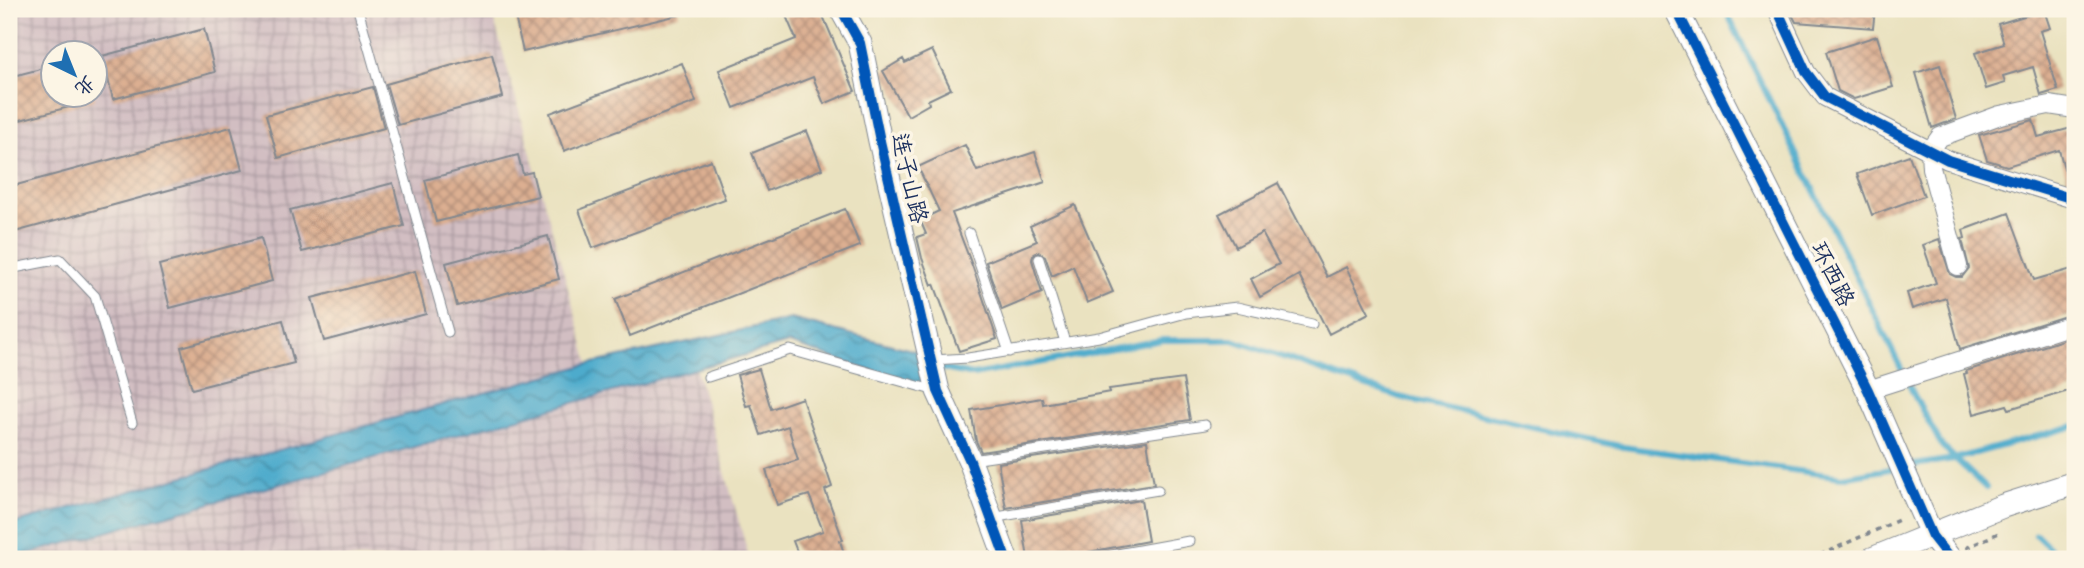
<svg xmlns="http://www.w3.org/2000/svg" width="2084" height="568" viewBox="0 0 2084 568" font-family="'Comic Neue','LXGW WenKai TC',sans-serif">
<style>
.industrial{fill:url(#industrial-grid);fill-rule:evenodd}
.water{fill:url(#water-waves);stroke:#346d95;stroke-width:2}
.lines{fill:none;stroke-linecap:round;stroke-linejoin:round}
.stream{stroke:#4dabcc;stroke-width:6}
.building{fill:url(#building-cross-hatch)}
.service-casing{stroke:#82888f;stroke-width:11}
.minor-casing{stroke:#82888f;stroke-width:20}
.tertiary-casing{stroke:#82888f;stroke-width:25}
.path{stroke:#82888f;stroke-width:3.5;stroke-dasharray:5 5;stroke-linecap:butt}
.service{stroke:#fff;stroke-width:9}
.minor{stroke:#fff;stroke-width:18}
.tertiary{stroke:#fff;stroke-width:23}
.cycleway-casing{stroke:#fcf5e5;stroke-width:15}
.cycleway{stroke:#0057b8;stroke-width:10}
.labels{text-anchor:middle;stroke-width:7;stroke-linejoin:round;paint-order:stroke}
.street-label{font-size:23px;fill:#1b2f5e;stroke:#fcf5e5}
</style>
<defs>
<pattern id="industrial-grid" width="8" height="8" patternUnits="userSpaceOnUse" patternTransform="scale(1.75)"><rect width="8" height="8" fill="#d2bec2"/><path d="M0 4h8M4 0v8" fill="none" stroke="#aa9ba1"/></pattern>
<pattern id="water-waves" width="16" height="10" patternUnits="userSpaceOnUse" patternTransform="scale(1.75)"><rect width="16" height="10" fill="#4dabcc"/><path d="M0 5q4-4 8 0t8 0" fill="none" stroke="#3f8ca9"/></pattern>
<pattern id="building-cross-hatch" width="8" height="8" patternUnits="userSpaceOnUse" patternTransform="scale(1.75)"><rect width="8" height="8" fill="#dcaf91"/><path d="M0 0l8 8M0 8l8-8" fill="none" stroke="#b28f7a"/></pattern>
</defs>
<rect width="100%" height="100%" fill="#fcf5e5"/>
<filter id="ink" filterUnits="userSpaceOnUse"><feTurbulence type="fractalNoise" baseFrequency=".0143" numOctaves="2"/><feDisplacementMap in="SourceGraphic" scale="14" xChannelSelector="R" yChannelSelector="G"/><feConvolveMatrix kernelMatrix="1 2 1 2 8 2 1 2 1" color-interpolation-filters="sRGB"/></filter>
<filter id="wash" filterUnits="userSpaceOnUse"><feTurbulence type="fractalNoise" baseFrequency=".00686" numOctaves="4" result="noise"/><feDisplacementMap in="SourceGraphic" scale="28" xChannelSelector="R" yChannelSelector="G"/><feGaussianBlur stdDeviation="1.57" result="paint"/><feColorMatrix in="noise" values="0 0 0 0 0 0 0 0 0 0 0 0 0 0 0 0 0 1.4 0 .05"/><feComposite in="paint" operator="in"/></filter>
<g filter="url(#wash)">
<rect width="100%" height="100%" fill="#eae2c0"/>
<path class="industrial" d="M9,9H491L589,364L9,525ZM52,52H94V94H52Z
M696,369L749,557L744,559H12Z"/>
<path class="water" d="M791,319L916,351L925,389L789,343L9,559V525L589,364Z"/>
<g class="lines">
<path class="stream" d="M1725,9L1915,397L1942,446L1986,488
M939,368L973,375L1162,340H1233L1399,397L1624,447L1842,477L1896,468
M1907,466L1954,459L2075,426
M2036,535L2061,559"/>
</g>
<g id="blocks">
<path class="building" d="M527,9H678L679,15L523,52L514,12Z
M783,9H820L855,91L824,104L813,77L734,108L719,70L796,39Z
M1789,9H1875L1873,28L1796,22Z
M2044,10L2050,28L2040,31L2058,90L2041,95L2033,67L2003,76L2005,83L1986,89L1975,53L2004,44L1998,24Z
M204,29L215,72L113,99L102,56Z
M1877,36L1893,87L1854,99L1838,91L1826,52Z
M932,50L951,89L928,100L929,104L908,116L883,71L903,59L905,63Z
M492,54L503,97L398,125L386,84Z
M682,63L696,102L564,151L550,113Z
M1940,65L1956,119L1932,128L1916,73Z
M52,66V94H94L95,100L9,123V77Z
M373,87L384,128L278,158L266,115Z
M2033,120L2038,137L2075,127V188L2069,186L2059,150L2007,166L1987,160L1979,135Z
M231,127L242,170L15,232L9,207V187Z
M807,131L822,169L767,191L752,153Z
M965,145L977,171L1035,152L1045,182L952,213L973,268L997,339L959,351L934,284L932,285L922,258L917,237L926,234L920,220L939,211L918,167Z
M518,155L523,174L532,172L538,196L436,222L425,180Z
M1909,155L1924,196L1872,215L1857,174Z
M711,160L725,199L593,248L579,210Z
M393,183L404,226L302,252L290,210Z
M1278,183L1327,277L1346,267L1369,313L1329,334L1299,275L1260,297L1251,279L1279,264L1262,233L1236,247L1219,214Z
M1075,205L1113,292L1087,303L1073,266L1052,276L1045,256L1038,252L1033,255L1032,260L1042,293L1002,310L986,262L1037,241L1030,226Z
M845,209L860,246L630,336L615,299Z
M2009,213L2034,280L2075,268V313L1960,349L1946,298L1912,309L1907,293L1936,283L1923,245L1939,239L1950,274L1956,277H1962L1969,268L1962,239L1965,238L1963,230Z
M548,236L559,279L457,306L446,263Z
M261,238L272,281L170,308L159,265Z
M415,271L426,314L324,341L312,298Z
M283,320L294,363L192,389L181,347Z
M2075,336V389L2009,409L2007,405L1974,414L1964,374L1967,373L1966,371Z
M759,369L771,409L802,398L832,487L825,490L843,540L840,541L846,559H800L793,541L823,531L809,495L777,505L766,470L798,460L788,426L761,435L751,405L746,406L737,375Z
M1183,379L1190,420L981,452L976,441L971,410L1042,398L1043,404L1110,392L1109,389Z
M1147,441L1154,484L1006,508L998,463Z
M1141,500L1148,541L1089,552L1083,557L1070,559H1028L1022,520Z"/>
</g>
</g>
<g filter="url(#ink)">
<use href="#blocks" fill-opacity="0" stroke="#82888f" stroke-width="2"/>
<g class="lines">
<defs>
<path id="service" d="M358,9L448,332
M969,233L1009,352
M1039,259L1065,342
M9,269L60,259L95,296L132,423
M933,360L968,358L1099,337L1186,313L1237,307L1312,324
M708,377L790,350L936,391
M972,460L1205,425
M991,518L1158,490
M1090,559L1189,541"/>
<path id="minor" d="M1777,9L1806,72L1825,97L1948,160L2070,198
M1958,266L1931,168L1930,151L1940,137L2000,115L2049,105L2075,109
M1868,390L2075,324"/>
<path id="tertiary" d="M841,9L860,43L880,141L938,391L970,461L1006,559
M1676,9L1868,390L1932,536L1950,559
M1872,559L2003,506L2075,483"/>
</defs>
<use href="#service" class="service-casing"/>
<use href="#minor" class="minor-casing"/>
<use href="#tertiary" class="tertiary-casing"/>
<path class="path" d="M1966,548L2001,532
M1811,559L1901,519"/>
<use href="#service" class="service"/>
<use href="#minor" class="minor"/>
<use href="#tertiary" class="tertiary"/>
<defs>
<path id="cycleway" d="M841,9L860,43L880,141L938,391L970,461L1006,559
M1676,9L1868,390L1932,536L1950,559
M1777,9L1806,72L1825,97L1948,160L2070,198"/>
</defs>
<use href="#cycleway" class="cycleway-casing"/>
<use href="#cycleway" class="cycleway"/>
</g>
</g>
<g class="labels">
<g class="street-label">
<text transform="translate(910 178) rotate(77)" y="8">连子山路</text>
<text transform="translate(1833 274) rotate(63)" y="8">环西路</text>
</g>
</g>
<rect width="2084" height="568" fill="none" stroke="#fcf5e5" stroke-width="35"/>
<g transform="translate(74 74) rotate(137)"><circle r="33" fill="#fcf5e5" stroke="#a2a6af" stroke-width="2"/>
<path d="M0-5L12 26L0 18L-12 26Z" fill="#1f6fb2"/>
<text y="-10" font-size="19" font-weight="bold" text-anchor="middle" fill="#1b2f5e">北</text>
</g>
</svg>
